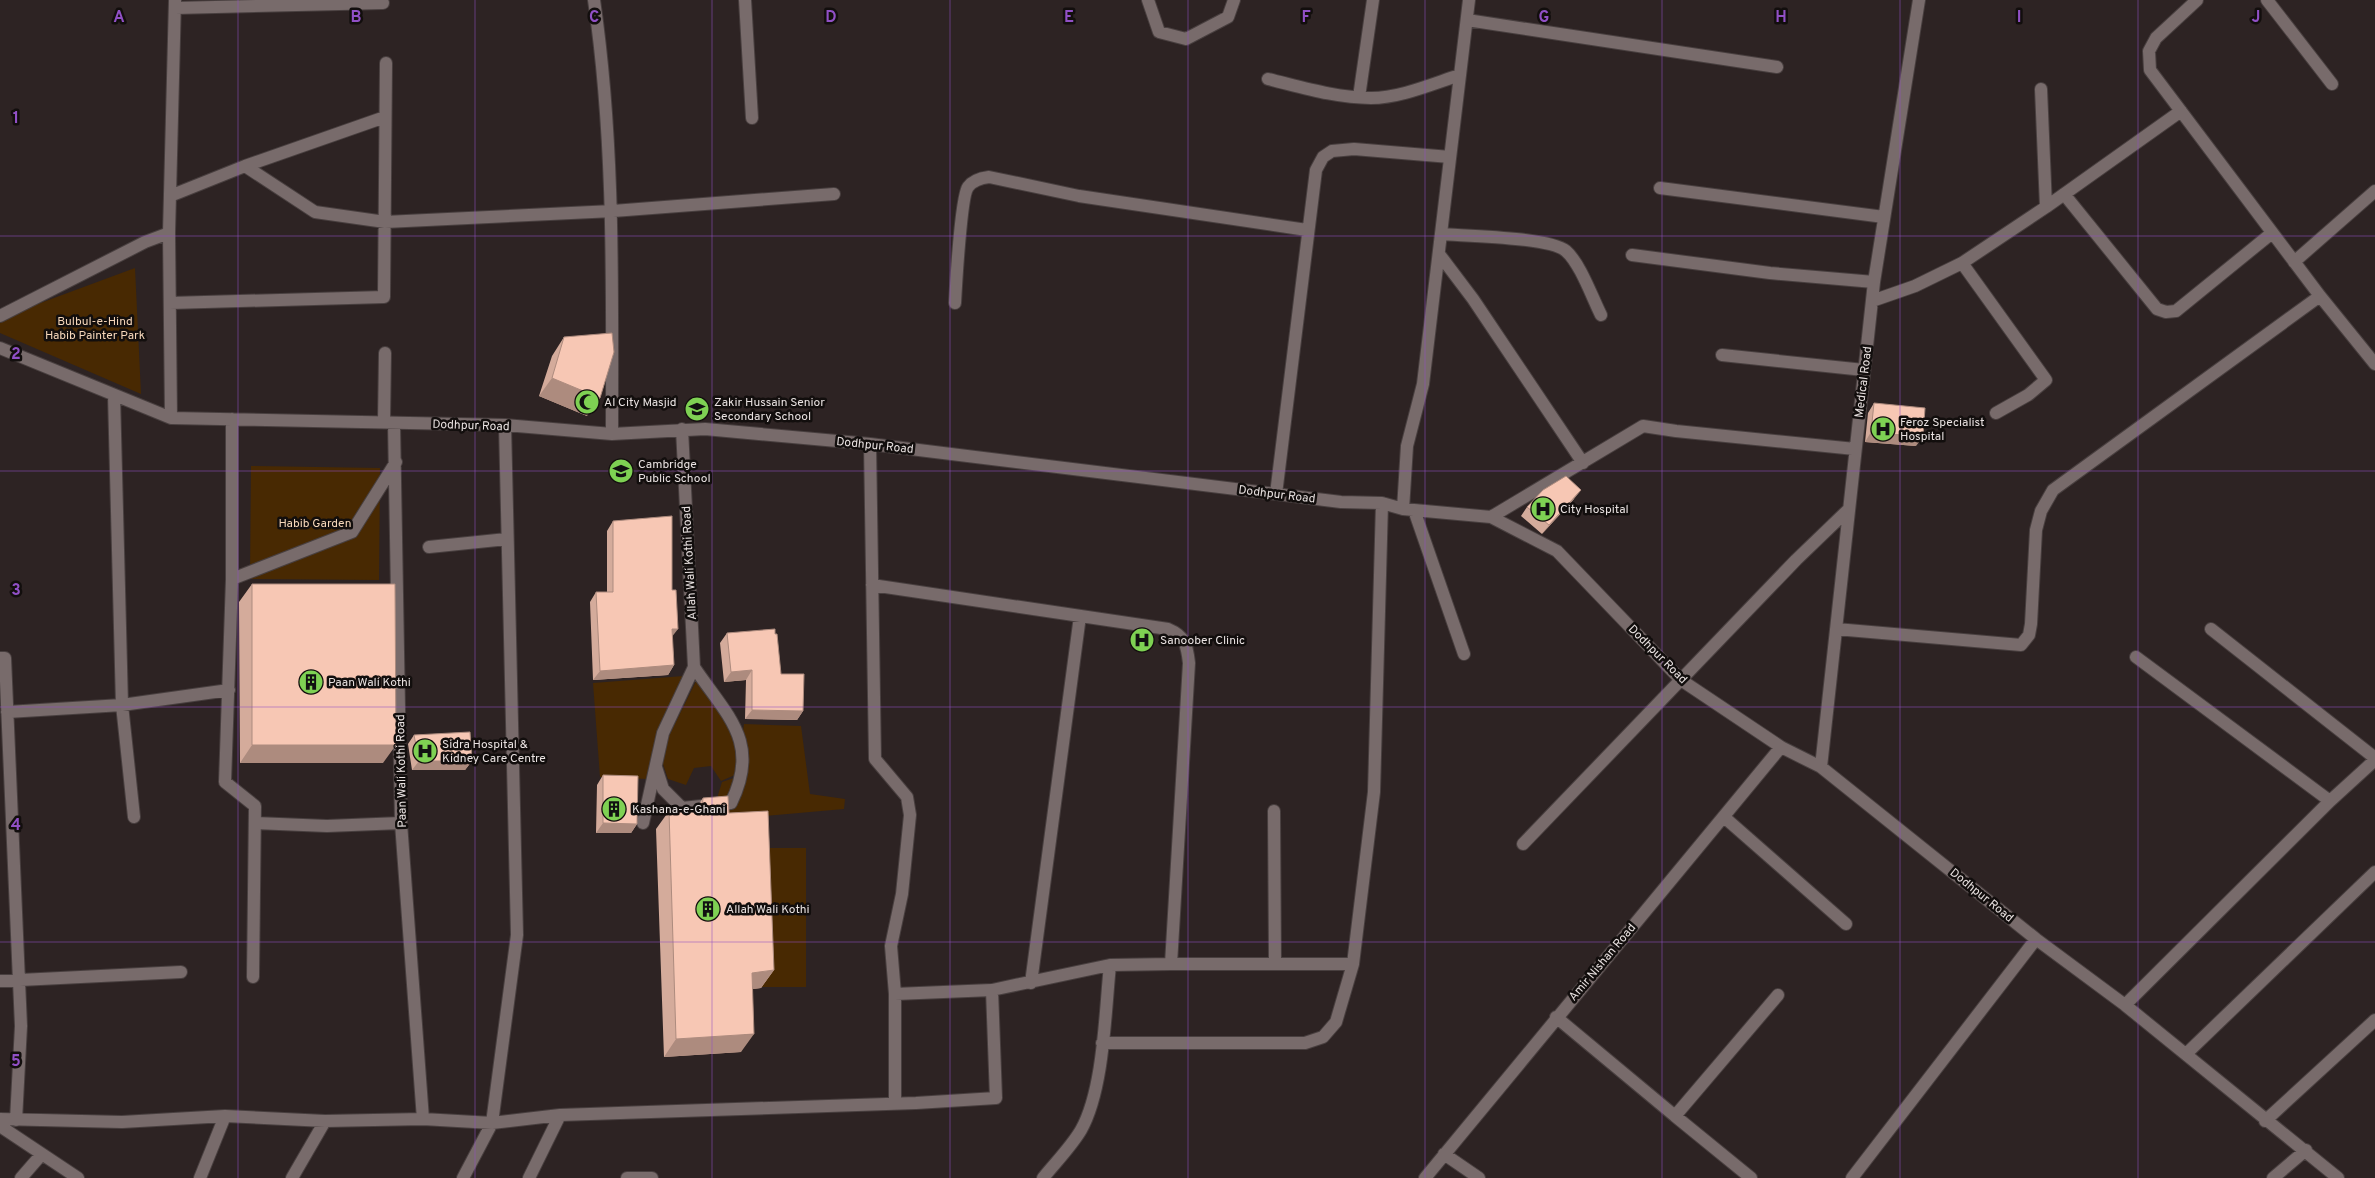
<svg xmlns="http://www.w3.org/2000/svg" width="2375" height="1178" viewBox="0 0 2375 1178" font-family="Overpass,sans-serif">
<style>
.green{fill:#482902}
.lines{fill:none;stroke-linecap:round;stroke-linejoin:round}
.minor-casing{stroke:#483f3f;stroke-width:14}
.minor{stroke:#786b6b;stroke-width:12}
.wall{fill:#d4ab9b}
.shaded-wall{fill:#ad8b7e}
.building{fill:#f7c7b4;stroke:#ad8b7e}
.grid{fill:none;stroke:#9150c6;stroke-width:1;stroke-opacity:0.55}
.labels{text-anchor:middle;stroke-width:5;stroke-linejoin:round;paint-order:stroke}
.park-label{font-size:12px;fill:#f6d7ba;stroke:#120e0d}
.street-label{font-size:12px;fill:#e9e2e1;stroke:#120e0d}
.poi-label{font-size:12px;fill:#e9e2e1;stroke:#120e0d;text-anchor:start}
.grid-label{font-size:16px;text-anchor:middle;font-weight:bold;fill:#9150c6;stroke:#120e0d;stroke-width:5;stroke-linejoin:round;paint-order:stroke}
</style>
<rect width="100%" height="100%" fill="#2d2323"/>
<path class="green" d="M135,268L141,394L0,333V318Z
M251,466L380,468L379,580L250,579Z
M684,676L648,779L600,777L593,683Z
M697,679L740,740L737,774L721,781L711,766L694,768L686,785L668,779L662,761L668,738Z
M744,724L801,726L810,794L845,799L844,809L720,820L718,795L722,782L737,777Z
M760,848H806V987H759Z"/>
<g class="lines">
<defs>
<path id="minor" d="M594,0C615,144 612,289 612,434
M745,0L752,118
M1148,0L1159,32L1186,39L1228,17L1234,0
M2197,0L2156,38L2149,51L2150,70L2320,296L2375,364
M2267,0L2332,84
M175,8L383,3
M1467,20L1777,67
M1268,79C1301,87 1336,98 1371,98C1400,98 1432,84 1460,75
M2041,89L2046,207
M1359,97L1373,0
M245,166L315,212L385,222L613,211L834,194
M1660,188L1884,217
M2064,194L2157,309L2166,312L2176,311L2272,233
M170,196L245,166L385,117
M1441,234C1466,236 1549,237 1566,251C1580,263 1592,297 1601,315
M1439,254L1473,299L1583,463
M1632,255L1770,273L1874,282
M2294,262L2375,191
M1962,263L2046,380L2028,395L1996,413
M1872,301L1915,286L1962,263L2046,207L2181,111
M170,303L384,297L386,63
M955,303C956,285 961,196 968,187C973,180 981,178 989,177L1079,196L1307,230
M0,316L145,242L169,233
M0,348L171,418L505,425L612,434L705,429L870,444L1341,502L1382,503L1403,509L1491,517L1557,551L1681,680L1781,747L1821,767L2036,939L2125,1005L2338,1178
M1722,355L1864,370
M114,395L122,705L134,817
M171,418L169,233L175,0
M232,419V579
M384,422L385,353
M394,423L401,823L423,1119
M870,444L875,759L907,797L910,815L902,894L891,946L895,994V1103
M1276,494L1316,170L1323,157L1332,151L1354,149L1450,157
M1403,509L1407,446L1423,384L1469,0
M1414,510L1464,654
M1491,517L1643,426L1676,431L1855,449
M429,547L507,539
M872,585L1168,629C1185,636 1187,645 1189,663L1171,964L1110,965L992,990L895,994
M1836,629L2021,645L2029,635L2031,624L2036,530L2041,511L2053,490L2320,296
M2211,629L2375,758
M2136,657L2330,801
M0,658H5L19,981L21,1026L16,1120
M7,712L122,705L229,690
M656,767L663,789L682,808L731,803C761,742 727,716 694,667
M1821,767L1874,282L1919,0
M1274,811L1275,964
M1724,817L1846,924
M255,823L327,826L401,823
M643,823L663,733L694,667L682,429
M1523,844L1796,560L1849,509
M1171,964H1353
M253,977L255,806L225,782L232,579L352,532L396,462
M0,981L181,972
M1031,983L1080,616
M2125,1005L2330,801L2375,760
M1556,1017L1675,1116L1778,995
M1102,1043H1305L1323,1037L1336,1022L1353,964L1374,792L1382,503
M2186,1054L2375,872
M1675,1116L1751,1178
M0,1119L122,1122L225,1116L325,1121L423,1119L492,1123L560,1115L916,1103L996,1098L992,990
M2265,1121L2375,1020
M0,1126L78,1178
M1444,1154L1479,1178
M21,1178L41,1155
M200,1178L225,1116
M292,1178L325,1121
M463,1178L492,1123L517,935L505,425
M529,1178L560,1115
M627,1178H652
M1043,1178C1055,1163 1071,1147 1081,1130C1104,1089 1105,1012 1110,965
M1425,1178L1781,747
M1852,1178L2036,939
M2273,1178L2306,1150"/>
</defs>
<use href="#minor" class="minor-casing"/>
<use href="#minor" class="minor"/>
</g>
<path class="wall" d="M564,337L587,416L539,396L552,356Z
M1874,403L1916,446L1865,442L1868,413Z
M1574,499L1542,534L1521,516L1527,507Z
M613,521L672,590V636L674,665L668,675L593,680L590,602L596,592H607V531Z
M252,584L383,763H240L239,602Z
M727,633L781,674L803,711L797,720L745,719L746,680L724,682L720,643Z
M414,735L472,761L465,770H412L408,744Z
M603,775L637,824L631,833H596L597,785Z
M703,798L729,813L774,970L761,988L752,989L741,1052L664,1057L656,829L669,811H694Z"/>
<path class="shaded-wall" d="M552,378L600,398L587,416L539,396Z
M1871,432L1923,437L1916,446L1865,442Z
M1581,490L1574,499L1542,534L1549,525Z
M672,629H678L671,638Z
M674,665L668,675L593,680L600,671Z
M752,670L746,680L724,682L731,672Z
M752,710L803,711L797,720L745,719Z
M252,745H396L383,763H240Z
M419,761H472L465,770H412Z
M603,823L637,824L631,833H596Z
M774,970L761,988L739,991L752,973Z
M754,1034L741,1052L664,1057L676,1039Z"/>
<path class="building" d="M612,333L614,352L600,398L552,378L564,337Z
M1874,403L1925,408L1923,437L1871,432Z
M1566,476L1581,490L1549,525L1527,507L1543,490Z
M672,516V590H676L678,629H672L674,665L600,671L596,592H613V521Z
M252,584H395L396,745H252Z
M775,629V634H777L781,674H804L803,711L752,710V670L731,672L727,633Z
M470,732L472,761H419L414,735Z
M603,775L638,776L637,824L603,823Z
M728,796L729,813L768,811L774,970L752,973L754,1034L676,1039L669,811L702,810L703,798Z"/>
<path class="grid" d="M238,0V1178M475,0V1178M712,0V1178M950,0V1178M1188,0V1178M1425,0V1178M1662,0V1178M1900,0V1178M2138,0V1178M0,236H2375M0,471H2375M0,707H2375M0,942H2375"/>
<defs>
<symbol id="mosque-disc" viewBox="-11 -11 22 22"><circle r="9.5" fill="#7ed153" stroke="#120e0d"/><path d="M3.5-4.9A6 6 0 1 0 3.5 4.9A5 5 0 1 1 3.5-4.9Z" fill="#111"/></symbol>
<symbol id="school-disc" viewBox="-11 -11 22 22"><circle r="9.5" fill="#7ed153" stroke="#120e0d"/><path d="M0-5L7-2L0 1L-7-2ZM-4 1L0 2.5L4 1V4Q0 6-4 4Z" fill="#111"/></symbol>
<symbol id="hospital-disc" viewBox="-11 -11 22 22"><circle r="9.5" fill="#7ed153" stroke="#120e0d"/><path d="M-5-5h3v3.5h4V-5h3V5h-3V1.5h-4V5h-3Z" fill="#111"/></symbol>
<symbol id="building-disc" viewBox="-11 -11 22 22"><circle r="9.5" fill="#7ed153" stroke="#120e0d"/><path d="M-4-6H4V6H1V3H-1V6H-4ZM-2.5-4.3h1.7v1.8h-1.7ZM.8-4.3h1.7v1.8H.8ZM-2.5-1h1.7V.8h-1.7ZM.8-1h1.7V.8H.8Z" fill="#111"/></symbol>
</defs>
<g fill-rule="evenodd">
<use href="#mosque-disc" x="573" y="388" width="28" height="28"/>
<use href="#school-disc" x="683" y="395" width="28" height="28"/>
<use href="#hospital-disc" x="1869" y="415" width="28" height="28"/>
<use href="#school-disc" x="607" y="457" width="28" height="28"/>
<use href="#hospital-disc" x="1529" y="495" width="28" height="28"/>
<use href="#hospital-disc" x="1128" y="626" width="28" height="28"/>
<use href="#building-disc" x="297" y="668" width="28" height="28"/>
<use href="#hospital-disc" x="411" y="737" width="28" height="28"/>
<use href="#building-disc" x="600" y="795" width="28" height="28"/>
<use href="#building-disc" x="694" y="895" width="28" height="28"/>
</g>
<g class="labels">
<g class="park-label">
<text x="95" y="325">Bulbul-e-Hind<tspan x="95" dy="14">Habib Painter Park</tspan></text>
<text x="315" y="527">Habib Garden</text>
</g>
<g class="street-label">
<text transform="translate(1863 382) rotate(-83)" y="4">Medical Road</text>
<text transform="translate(471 425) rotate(2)" y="4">Dodhpur Road</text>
<text transform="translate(875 445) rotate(6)" y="4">Dodhpur Road</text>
<text transform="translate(1277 494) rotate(7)" y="4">Dodhpur Road</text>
<text transform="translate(689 563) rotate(-93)" y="4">Allah Wali Kothi Road</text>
<text transform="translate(1658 654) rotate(45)" y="4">Dodhpur Road</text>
<text transform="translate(401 771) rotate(-91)" y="4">Paan Wali Kothi Road</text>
<text transform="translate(1982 895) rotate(39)" y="4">Dodhpur Road</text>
<text transform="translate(1602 962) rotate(-50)" y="4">Amir Nishan Road</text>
</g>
<g class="poi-label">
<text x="604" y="406">Al City Masjid</text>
<text x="714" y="406">Zakir Hussain Senior<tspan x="714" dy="14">Secondary School</tspan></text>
<text x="1900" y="426">Feroz Specialist<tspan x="1900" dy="14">Hospital</tspan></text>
<text x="638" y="468">Cambridge<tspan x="638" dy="14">Public School</tspan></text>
<text x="1560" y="513">City Hospital</text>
<text x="1160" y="644">Sanoober Clinic</text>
<text x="328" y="686">Paan Wali Kothi</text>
<text x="442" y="748">Sidra Hospital &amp;<tspan x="442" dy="14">Kidney Care Centre</tspan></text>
<text x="632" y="813">Kashana-e-Ghani</text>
<text x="726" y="913">Allah Wali Kothi</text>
</g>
</g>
<g class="grid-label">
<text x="119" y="22">A</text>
<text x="356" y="22">B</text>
<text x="594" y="22">C</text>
<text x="831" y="22">D</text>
<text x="1069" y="22">E</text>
<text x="1306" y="22">F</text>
<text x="1544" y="22">G</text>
<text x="1781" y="22">H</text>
<text x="2019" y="22">I</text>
<text x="2256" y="22">J</text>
<text x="16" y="123">1</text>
<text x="16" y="359">2</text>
<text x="16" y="595">3</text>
<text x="16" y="830">4</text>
<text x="16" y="1066">5</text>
</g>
</svg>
